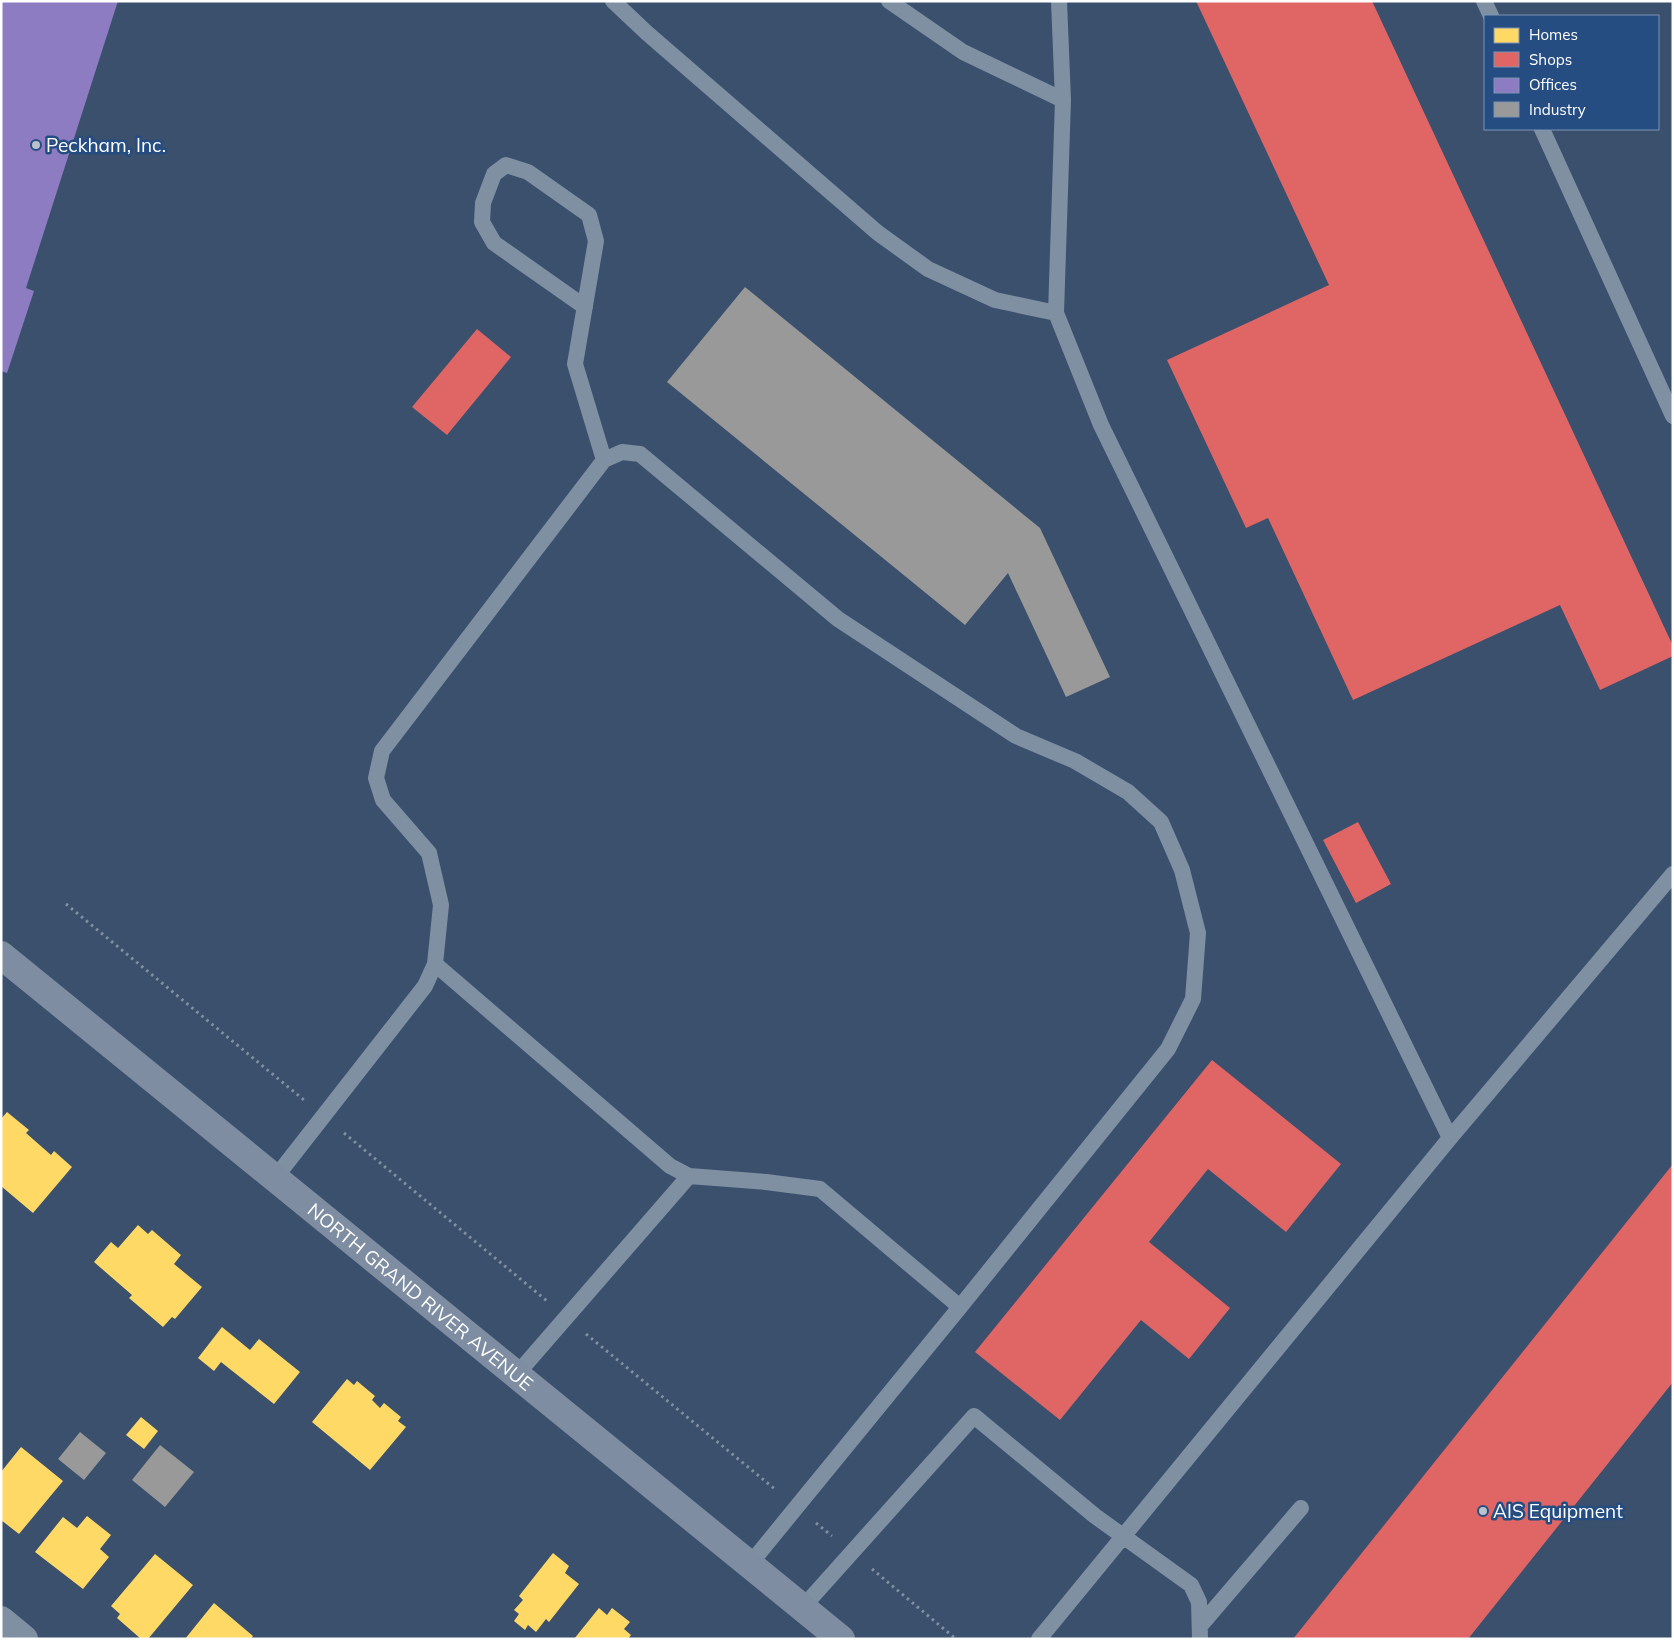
<svg xmlns="http://www.w3.org/2000/svg" width="1674" height="1640" viewBox="0 0 1674 1640" font-family="Mulish,sans-serif">
<style>
.homes{fill:#ffd966}
.shops{fill:#e06666}
.offices{fill:#8e7cc3}
.industry{fill:#999}
.lines{fill:none;stroke-linecap:round;stroke-linejoin:round}
.path{stroke:#8090a3;stroke-width:3;stroke-dasharray:2.5 4;stroke-linecap:butt}
.lane{stroke:#8090a3;stroke-width:16}
.street{stroke:#8090a3;stroke-width:28}
.primary{stroke:#7e8da1;stroke-width:28}
.poi-dot{fill:#bac2cc;stroke:#254d82;stroke-width:2}
.labels{text-anchor:middle;stroke-width:5;stroke-linejoin:round;paint-order:stroke}
.poi-label{font-size:19px;fill:#fff;stroke:#254d82;text-anchor:start}
.street-label{font-size:19px;fill:#fff;stroke:#254d82}
</style>
<rect width="100%" height="100%" fill="#3a506d"/>
<path class="homes" d="M7,1112L29,1130L26,1133L51,1155L54,1151L72,1167L33,1213L1,1186V1119Z
M138,1225L148,1234L152,1230L181,1255L174,1264L202,1287L175,1319L172,1317L163,1327L129,1298L132,1295L94,1262L111,1242L118,1248Z
M222,1327L250,1350L259,1339L300,1372L274,1404L221,1362L214,1371L198,1358Z
M347,1379L354,1385L357,1381L375,1396L372,1400L380,1408L384,1403L401,1417L398,1421L406,1427L370,1470L312,1422Z
M141,1417L158,1431L144,1449L126,1435Z
M21,1447L63,1481L19,1534L1,1520V1472Z
M87,1516L111,1535L100,1549L109,1557L83,1589L35,1552L63,1517L77,1528Z
M553,1553L569,1566L565,1573L579,1584L549,1622L546,1619L536,1632L528,1625L525,1630L514,1621L519,1614L514,1610L523,1600L519,1596Z
M155,1554L193,1585L148,1639H141L117,1618L120,1614L111,1606Z
M214,1603L253,1636L251,1639H185Z
M599,1608L607,1615L612,1608L630,1622L624,1629L631,1635L628,1639H574Z"/>
<path class="shops" d="M1196,1H1372L1673,646V656L1600,690L1560,605L1353,700L1268,518L1246,528L1167,360L1329,285Z
M477,329L511,357L447,435L412,407Z
M1358,822L1391,884L1356,903L1323,840Z
M1212,1060L1341,1164L1286,1232L1208,1169L1149,1242L1230,1308L1189,1359L1141,1320L1060,1420L975,1352Z
M1673,1164V1382L1468,1639H1293Z"/>
<path class="offices" d="M1,1H118L26,288L34,291L7,373L1,371Z"/>
<path class="industry" d="M745,287L1040,528L1110,677L1066,697L1008,573L965,625L667,382Z
M80,1432L106,1453L84,1480L58,1459Z
M160,1445L194,1472L165,1507L132,1480Z"/>
<g class="lines">
<path class="path" d="M66,904L304,1100
M344,1133L547,1301
M586,1334L776,1490
M816,1523L832,1536
M872,1569L956,1639"/>
<path class="lane" d="M613,1L647,33L878,233L928,269L995,300L1056,313
M889,1L963,52L1063,100
M1059,1L1063,100L1056,313L1101,425L1450,1138
M1484,1L1491,16
M1542,129L1673,416
M585,307L494,243L482,222L483,203L494,174L506,165L528,172L589,215L596,241L575,364L604,460
M435,964L670,1166L689,1176L766,1182L820,1189L960,1307
M275,1178L425,986L435,964L441,905L429,853L383,800L376,778L382,751L604,460L622,452L640,454L838,619L1016,736L1075,761L1128,792L1161,822L1182,870L1198,933L1193,999L1168,1049L960,1307L750,1564
M517,1374L689,1176
M803,1607L974,1416L1095,1516L1191,1585L1199,1602L1200,1639
M1200,1626L1301,1508
M1039,1639L1450,1138L1673,874"/>
<path class="street" d="M1,1620L24,1639"/>
<path class="primary" id="s1" d="M1,955L841,1639"/>
</g>
<g class="poi-dot">
<circle cx="36" cy="145" r="5"/>
<circle cx="1483" cy="1511" r="5"/>
</g>
<g class="labels">
<g class="poi-label">
<text x="46" y="152">Peckham, Inc.</text>
<text x="1493" y="1518">AIS Equipment</text>
</g>
<g class="street-label">
<text dy="7" stroke="none"><textPath href="#s1" startOffset="541">NORTH GRAND RIVER AVENUE</textPath></text>
</g>
</g>
<rect width="1674" height="1640" fill="none" stroke="#ffffff" stroke-width="5"/>
<rect x="1484" y="15" width="175" height="115" fill="#254d82" stroke="#7c94b4"/>
<rect x="1494" y="28" width="25" height="15" fill="#ffd966" stroke="#7c94b4"/>
<text x="1529" y="40" font-size="15" fill="#ffffff">Homes</text>
<rect x="1494" y="52" width="25" height="15" fill="#e06666" stroke="#7c94b4"/>
<text x="1529" y="65" font-size="15" fill="#ffffff">Shops</text>
<rect x="1494" y="78" width="25" height="15" fill="#8e7cc3" stroke="#7c94b4"/>
<text x="1529" y="90" font-size="15" fill="#ffffff">Offices</text>
<rect x="1494" y="102" width="25" height="15" fill="#999999" stroke="#7c94b4"/>
<text x="1529" y="115" font-size="15" fill="#ffffff">Industry</text>
</svg>
